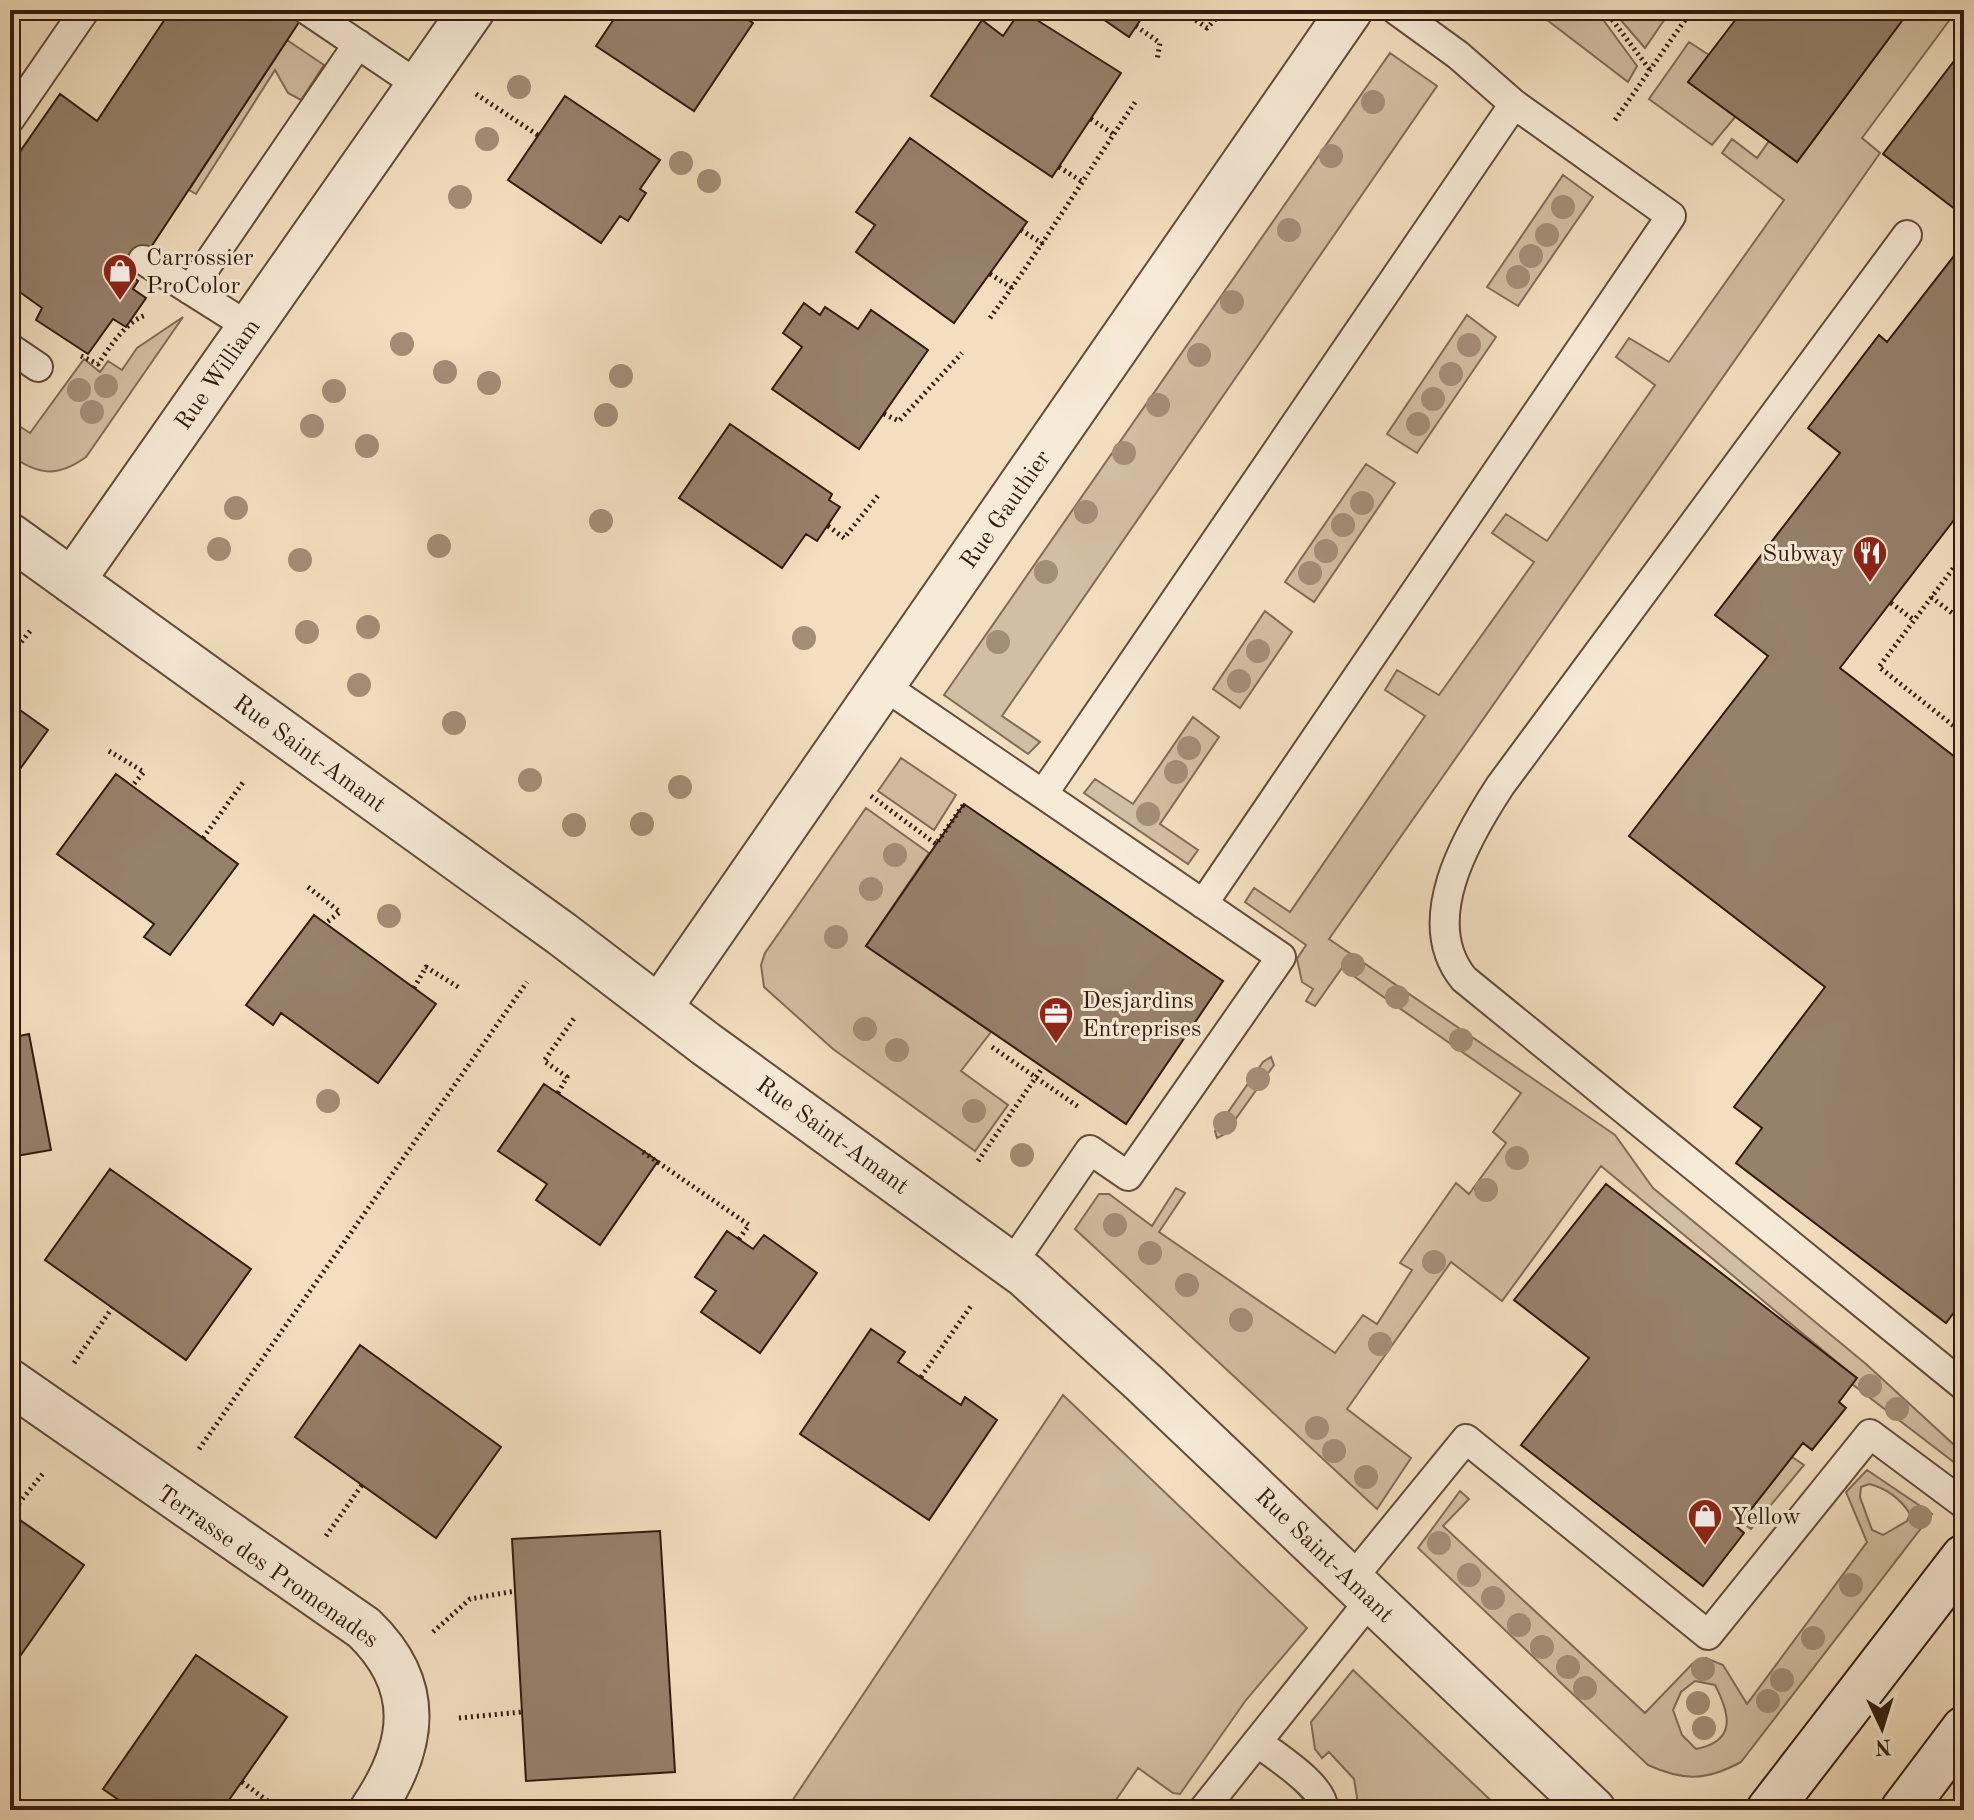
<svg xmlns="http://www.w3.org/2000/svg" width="1974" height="1820" viewBox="0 0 1974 1820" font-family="'Old Standard TT',serif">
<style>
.green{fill:#d2bea2;stroke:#826c58;stroke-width:2;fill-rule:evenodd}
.building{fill:#96816b;stroke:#321b0e;stroke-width:2}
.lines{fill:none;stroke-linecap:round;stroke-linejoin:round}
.service-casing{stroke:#624c3a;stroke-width:32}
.minor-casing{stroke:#624c3a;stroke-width:48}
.secondary-casing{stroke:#321b0e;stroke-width:48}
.path{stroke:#321b0e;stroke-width:5;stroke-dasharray:2 4;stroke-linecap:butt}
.service{stroke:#f7ead6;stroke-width:28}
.minor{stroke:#f7ead6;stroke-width:44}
.secondary{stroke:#f7ead6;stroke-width:44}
.tree{fill:#a38e76}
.labels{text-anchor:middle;stroke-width:6;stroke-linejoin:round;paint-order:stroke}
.poi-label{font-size:24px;fill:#321b0e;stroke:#f7ead6;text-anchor:start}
.street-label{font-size:24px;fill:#321b0e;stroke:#f7ead6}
</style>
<rect width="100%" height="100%" fill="#f3dfc0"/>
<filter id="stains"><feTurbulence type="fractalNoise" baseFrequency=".0025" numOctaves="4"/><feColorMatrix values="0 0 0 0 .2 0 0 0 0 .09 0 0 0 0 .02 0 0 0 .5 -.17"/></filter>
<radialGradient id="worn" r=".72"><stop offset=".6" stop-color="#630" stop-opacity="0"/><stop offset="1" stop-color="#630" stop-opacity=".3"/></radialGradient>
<path class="green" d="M1534,10H1596L1637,66L1628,82Z
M1612,10H1671L1645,48Z
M1910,10H1957L1862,138L1880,153L1329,939L1615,1135L1653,1188L1866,1364L1964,1454V1470L1852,1384L1856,1378L1601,1166L1502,1301L1451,1262L1347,1409L1411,1458L1377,1509L1075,1229L1099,1194H1109L1152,1226L1176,1188L1185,1193L1159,1232L1335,1353L1363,1315L1377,1324L1412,1270L1400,1263L1456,1183L1469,1194L1506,1143L1493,1132L1521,1093L1342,968L1315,1006L1306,1001L1313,989L1302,982L1297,959L1306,945L1245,902L1254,888L1290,912L1425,716L1385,690L1397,670L1439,695L1534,562L1492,533L1506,514L1547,541L1655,385L1616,357L1629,338L1669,362L1784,200L1722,153L1732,139L1757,158L1769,141L1797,162Z
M287,40L324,65L301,100L288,93L275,70L196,194L189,190Z
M1689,42L1709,55L1688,82L1736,116L1712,145L1649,99Z
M1390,53L1437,86L1002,716L1040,742L1028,754L944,695Z
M1563,175L1593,197L1518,306L1487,287Z
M1467,315L1496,337L1417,453L1387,434Z
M183,317L86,457C57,478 38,475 10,455V420L30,433L84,359L100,372L108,361L122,370L137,348Z
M1366,464L1395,483L1314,602L1285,582Z
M1265,611L1292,632L1240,708L1213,689Z
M1193,717L1219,737L1160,824L1198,850L1188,864L1084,793L1095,779L1133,804Z
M901,758L956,795L934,830L878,791Z
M866,808L929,853L866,946L991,1032L961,1071L1008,1105L975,1151L833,1049L764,987L761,965L765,953Z
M1271,1057L1274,1065L1225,1134L1217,1138L1215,1131L1263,1062Z
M1063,1395L1307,1628L1246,1700L1180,1794L1173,1793L1138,1768L1109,1810H786Z
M1792,1457L1804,1465L1751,1529L1741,1522Z
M1867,1470L1932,1514L1741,1762C1706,1781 1683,1781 1648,1765L1418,1548L1460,1491L1469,1499L1443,1526L1645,1713L1693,1663L1706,1658L1723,1665L1747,1704L1867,1542L1846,1492ZM1869,1484C1886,1488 1901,1499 1910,1514L1907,1521L1883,1535L1872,1530L1860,1497L1861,1487ZM1695,1681L1715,1685C1730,1714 1737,1741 1696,1749L1682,1735L1673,1710L1681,1692Z
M1353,1670L1501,1810H1359L1354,1779L1329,1752L1322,1758L1315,1749L1311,1722Z"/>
<path class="building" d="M171,10H307L132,276L138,281L133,289L146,298L126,327L113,319L88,354L36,320L42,308L10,285V166L60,94L97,121Z
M620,10H734L753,23L694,111L596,46Z
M1021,10L1121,73L1052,177L931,96L982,20L1003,36Z
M1090,10H1147L1129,37Z
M1724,10H1910L1797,162L1688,82L1736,19Z
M1964,48V216L1883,154Z
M565,96L660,160L640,189L646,193L628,221L620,216L601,243L508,180Z
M910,138L1027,222L954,323L856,252L875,225L856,212Z
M1964,243V507L1840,668L1964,764V1299L1946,1323L1736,1163L1762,1128L1734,1107L1825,987L1629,836L1768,656L1715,615L1840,453L1808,428L1879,335L1887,342Z
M804,303L820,315L825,307L858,329L871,310L928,350L859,449L772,389L802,347L783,333Z
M730,424L832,494L829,500L840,507L817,541L806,534L782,568L679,498Z
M10,703L48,730L10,783Z
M116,774L238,864L170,955L144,937L154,924L57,854Z
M964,804L1223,981L1126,1124L866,946Z
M314,915L436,1004L378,1083L281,1013L273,1025L246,1005Z
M29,1034L51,1150L10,1157V1038Z
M544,1084L658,1161L600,1245L536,1200L547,1184L498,1151Z
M110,1169L251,1269L186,1360L45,1260Z
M1606,1184L1857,1378L1839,1402L1846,1408L1812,1450L1803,1443L1737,1527L1744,1533L1703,1586L1521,1445L1589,1358L1514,1300Z
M727,1231L753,1249L764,1235L817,1273L760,1353L701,1312L716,1291L695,1277Z
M871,1329L905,1352L898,1362L961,1405L965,1397L997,1420L929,1520L800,1434Z
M360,1345L501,1447L436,1538L295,1437Z
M10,1513L84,1565L16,1662L10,1658Z
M660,1531L675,1772L526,1781L512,1539Z
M196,1655L287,1717L222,1810H133L103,1789Z"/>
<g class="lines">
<defs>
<path id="service" d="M307,10L418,85
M1396,10L1458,55L1514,104
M10,119L85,10
M1907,235L1500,786C1466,838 1417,922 1464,979L1964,1386
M143,260L249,327
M190,290L358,44
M10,348L38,367
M883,685L1281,957L1128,1176L1090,1150L1011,1265
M1043,794L1514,104L1671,216L1203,904
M1351,1580L1466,1439L1708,1635L1870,1434L1964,1504
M1257,1742C1274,1755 1327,1788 1323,1810
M1203,1810L1371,1599"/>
<path id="minor" d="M10,536L562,934L706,1044L1025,1275L1144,1383L1593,1810
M72,581L472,10
M659,1008L1350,10
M10,1382L364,1628C423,1685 416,1745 372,1810"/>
<path id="secondary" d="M1769,1810L1964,1557
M1903,1810L1964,1729"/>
</defs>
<use href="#service" class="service-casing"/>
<use href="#minor" class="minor-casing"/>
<use href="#secondary" class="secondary-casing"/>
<path class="path" d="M1181,10L1207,28L1224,10
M1605,10L1650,70
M1136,26L1160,43L1157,60
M476,94L539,136
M1091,119L1113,134
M1615,120L1692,10
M1059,167L1081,181
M1021,230L1043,244
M990,274L1012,288
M990,318C1042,247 1087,173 1136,101
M81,356L98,364C110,347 125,322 146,315
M884,414L899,421L962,353
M828,526L844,538L880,493
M1964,554L1879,667L1964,734
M1931,597L1964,622
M1891,603L1914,620
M10,656L31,630
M109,751L144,772L132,786
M871,796L936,844L964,804
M203,838L244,781
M308,887L340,912L326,923
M414,988L426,967L458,987
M992,1047L1080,1108
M558,1093L567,1077L544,1061L575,1017
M643,1152L749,1225L739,1239
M978,1161L1043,1067
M74,1363L112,1308
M921,1377L971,1306
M199,1449L527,982
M11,1513L45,1471
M326,1536L362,1485
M433,1632L470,1599L515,1591
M459,1718L522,1712
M242,1782L280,1810"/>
<use href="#service" class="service"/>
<use href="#minor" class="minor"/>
<use href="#secondary" class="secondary"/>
</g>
<g class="tree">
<circle cx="519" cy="87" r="12"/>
<circle cx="1373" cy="102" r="12"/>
<circle cx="487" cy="139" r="12"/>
<circle cx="1331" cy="156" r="12"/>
<circle cx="681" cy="163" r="12"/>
<circle cx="709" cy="181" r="12"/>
<circle cx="460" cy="197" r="12"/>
<circle cx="1563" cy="207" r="12"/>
<circle cx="1289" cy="230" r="12"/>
<circle cx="1547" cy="235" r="12"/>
<circle cx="1531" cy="256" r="12"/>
<circle cx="1518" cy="277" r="12"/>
<circle cx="1232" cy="302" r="12"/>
<circle cx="402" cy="344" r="12"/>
<circle cx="1469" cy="345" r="12"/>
<circle cx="1199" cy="355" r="12"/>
<circle cx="445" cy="372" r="12"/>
<circle cx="1451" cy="374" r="12"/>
<circle cx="621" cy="376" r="12"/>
<circle cx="489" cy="383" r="12"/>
<circle cx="106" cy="386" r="12"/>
<circle cx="79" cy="390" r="12"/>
<circle cx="334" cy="391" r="12"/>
<circle cx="1433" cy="399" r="12"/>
<circle cx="1158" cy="405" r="12"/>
<circle cx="92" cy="412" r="12"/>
<circle cx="606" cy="415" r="12"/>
<circle cx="1418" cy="424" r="12"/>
<circle cx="312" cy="426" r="12"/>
<circle cx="367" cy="446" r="12"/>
<circle cx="1124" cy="453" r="12"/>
<circle cx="1362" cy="503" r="12"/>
<circle cx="236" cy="508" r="12"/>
<circle cx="1086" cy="512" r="12"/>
<circle cx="601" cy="521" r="12"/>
<circle cx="1343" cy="525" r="12"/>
<circle cx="439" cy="546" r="12"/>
<circle cx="219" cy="549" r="12"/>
<circle cx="1326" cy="551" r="12"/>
<circle cx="300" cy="560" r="12"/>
<circle cx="1046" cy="572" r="12"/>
<circle cx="1310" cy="573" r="12"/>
<circle cx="368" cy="627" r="12"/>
<circle cx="307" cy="632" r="12"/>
<circle cx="804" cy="638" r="12"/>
<circle cx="998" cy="642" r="12"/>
<circle cx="1258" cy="651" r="12"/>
<circle cx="1239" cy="681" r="12"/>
<circle cx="359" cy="685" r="12"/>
<circle cx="454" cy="723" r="12"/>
<circle cx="1189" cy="748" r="12"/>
<circle cx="1176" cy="772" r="12"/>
<circle cx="530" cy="780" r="12"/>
<circle cx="680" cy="787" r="12"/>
<circle cx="1148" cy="814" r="12"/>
<circle cx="642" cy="824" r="12"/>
<circle cx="574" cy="825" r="12"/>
<circle cx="895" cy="855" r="12"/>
<circle cx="871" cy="889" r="12"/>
<circle cx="389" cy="916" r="12"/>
<circle cx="836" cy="937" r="12"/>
<circle cx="1353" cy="965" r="12"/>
<circle cx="1397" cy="997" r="12"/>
<circle cx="865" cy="1029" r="12"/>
<circle cx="1461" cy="1040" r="12"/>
<circle cx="897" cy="1050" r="12"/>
<circle cx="1258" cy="1079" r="12"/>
<circle cx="328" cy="1101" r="12"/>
<circle cx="974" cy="1111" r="12"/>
<circle cx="1225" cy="1123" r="12"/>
<circle cx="1022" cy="1155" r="12"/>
<circle cx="1517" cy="1158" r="12"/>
<circle cx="1486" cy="1190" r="12"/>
<circle cx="1115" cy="1225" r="12"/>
<circle cx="1150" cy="1253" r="12"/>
<circle cx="1434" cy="1262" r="12"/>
<circle cx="1187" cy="1285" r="12"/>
<circle cx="1241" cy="1320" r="12"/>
<circle cx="1380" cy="1344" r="12"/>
<circle cx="1870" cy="1386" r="12"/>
<circle cx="1897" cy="1409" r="12"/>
<circle cx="1317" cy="1428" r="12"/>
<circle cx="1334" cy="1451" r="12"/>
<circle cx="1366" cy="1477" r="12"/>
<circle cx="1920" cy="1517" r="12"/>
<circle cx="1439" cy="1543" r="12"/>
<circle cx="1469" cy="1575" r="12"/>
<circle cx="1851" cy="1585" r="12"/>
<circle cx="1493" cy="1598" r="12"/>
<circle cx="1519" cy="1625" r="12"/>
<circle cx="1813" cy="1638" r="12"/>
<circle cx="1542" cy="1647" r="12"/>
<circle cx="1568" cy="1667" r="12"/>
<circle cx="1703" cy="1669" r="12"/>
<circle cx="1782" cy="1680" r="12"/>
<circle cx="1585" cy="1688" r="12"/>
<circle cx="1768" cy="1701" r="12"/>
<circle cx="1698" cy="1703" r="12"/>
<circle cx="1704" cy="1728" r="12"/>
</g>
<defs>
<symbol id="shop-pin" viewBox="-11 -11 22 30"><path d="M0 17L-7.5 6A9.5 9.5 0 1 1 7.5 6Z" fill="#8f2418" stroke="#f7ead6"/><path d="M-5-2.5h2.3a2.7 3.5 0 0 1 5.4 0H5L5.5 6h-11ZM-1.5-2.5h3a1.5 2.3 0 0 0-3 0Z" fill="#fff"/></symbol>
<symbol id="restaurant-pin" viewBox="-11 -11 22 30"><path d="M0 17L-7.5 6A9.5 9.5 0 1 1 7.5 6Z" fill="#8f2418" stroke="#f7ead6"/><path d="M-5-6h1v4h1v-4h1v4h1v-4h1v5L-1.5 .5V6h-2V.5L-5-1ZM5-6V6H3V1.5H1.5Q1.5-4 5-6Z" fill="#fff"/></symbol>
<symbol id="office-pin" viewBox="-11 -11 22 30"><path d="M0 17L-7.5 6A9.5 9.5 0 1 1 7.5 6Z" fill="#8f2418" stroke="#f7ead6"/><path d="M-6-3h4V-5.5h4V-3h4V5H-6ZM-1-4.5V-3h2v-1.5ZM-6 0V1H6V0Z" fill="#fff"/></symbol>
</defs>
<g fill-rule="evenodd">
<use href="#shop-pin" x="100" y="251" width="40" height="54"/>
<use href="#restaurant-pin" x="1850" y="533" width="40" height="54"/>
<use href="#office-pin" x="1036" y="994" width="40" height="54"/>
<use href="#shop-pin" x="1685" y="1496" width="40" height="54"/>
</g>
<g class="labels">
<g class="poi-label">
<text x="146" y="265">Carrossier<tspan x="146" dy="28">ProColor</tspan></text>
<text x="1844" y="561" text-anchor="end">Subway</text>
<text x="1082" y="1008">Desjardins<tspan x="1082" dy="28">Entreprises</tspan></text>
<text x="1731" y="1524">Yellow</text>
</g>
<g class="street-label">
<text transform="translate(217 374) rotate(-55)" y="8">Rue William</text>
<text transform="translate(1005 509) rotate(-55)" y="8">Rue Gauthier</text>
<text transform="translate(310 753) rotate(36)" y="8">Rue Saint-Amant</text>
<text transform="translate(833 1135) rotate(36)" y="8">Rue Saint-Amant</text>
<text transform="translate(1325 1555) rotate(44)" y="8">Rue Saint-Amant</text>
<text transform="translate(268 1566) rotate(35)" y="8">Terrasse des Promenades</text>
</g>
</g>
<rect width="1974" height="1820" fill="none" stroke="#f3dfc0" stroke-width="40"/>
<rect x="12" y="12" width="1950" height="1796" fill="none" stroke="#321b0e" stroke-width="4"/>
<rect x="20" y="20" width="1934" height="1780" fill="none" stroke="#321b0e" stroke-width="2"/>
<g transform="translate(1882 1728) rotate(176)" stroke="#f7ead6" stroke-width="6" paint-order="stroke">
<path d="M0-6L14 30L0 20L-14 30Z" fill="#321b0e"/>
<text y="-12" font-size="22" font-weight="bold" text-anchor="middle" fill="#321b0e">N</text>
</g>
<rect width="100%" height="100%" filter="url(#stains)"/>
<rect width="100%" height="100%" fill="url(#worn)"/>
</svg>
